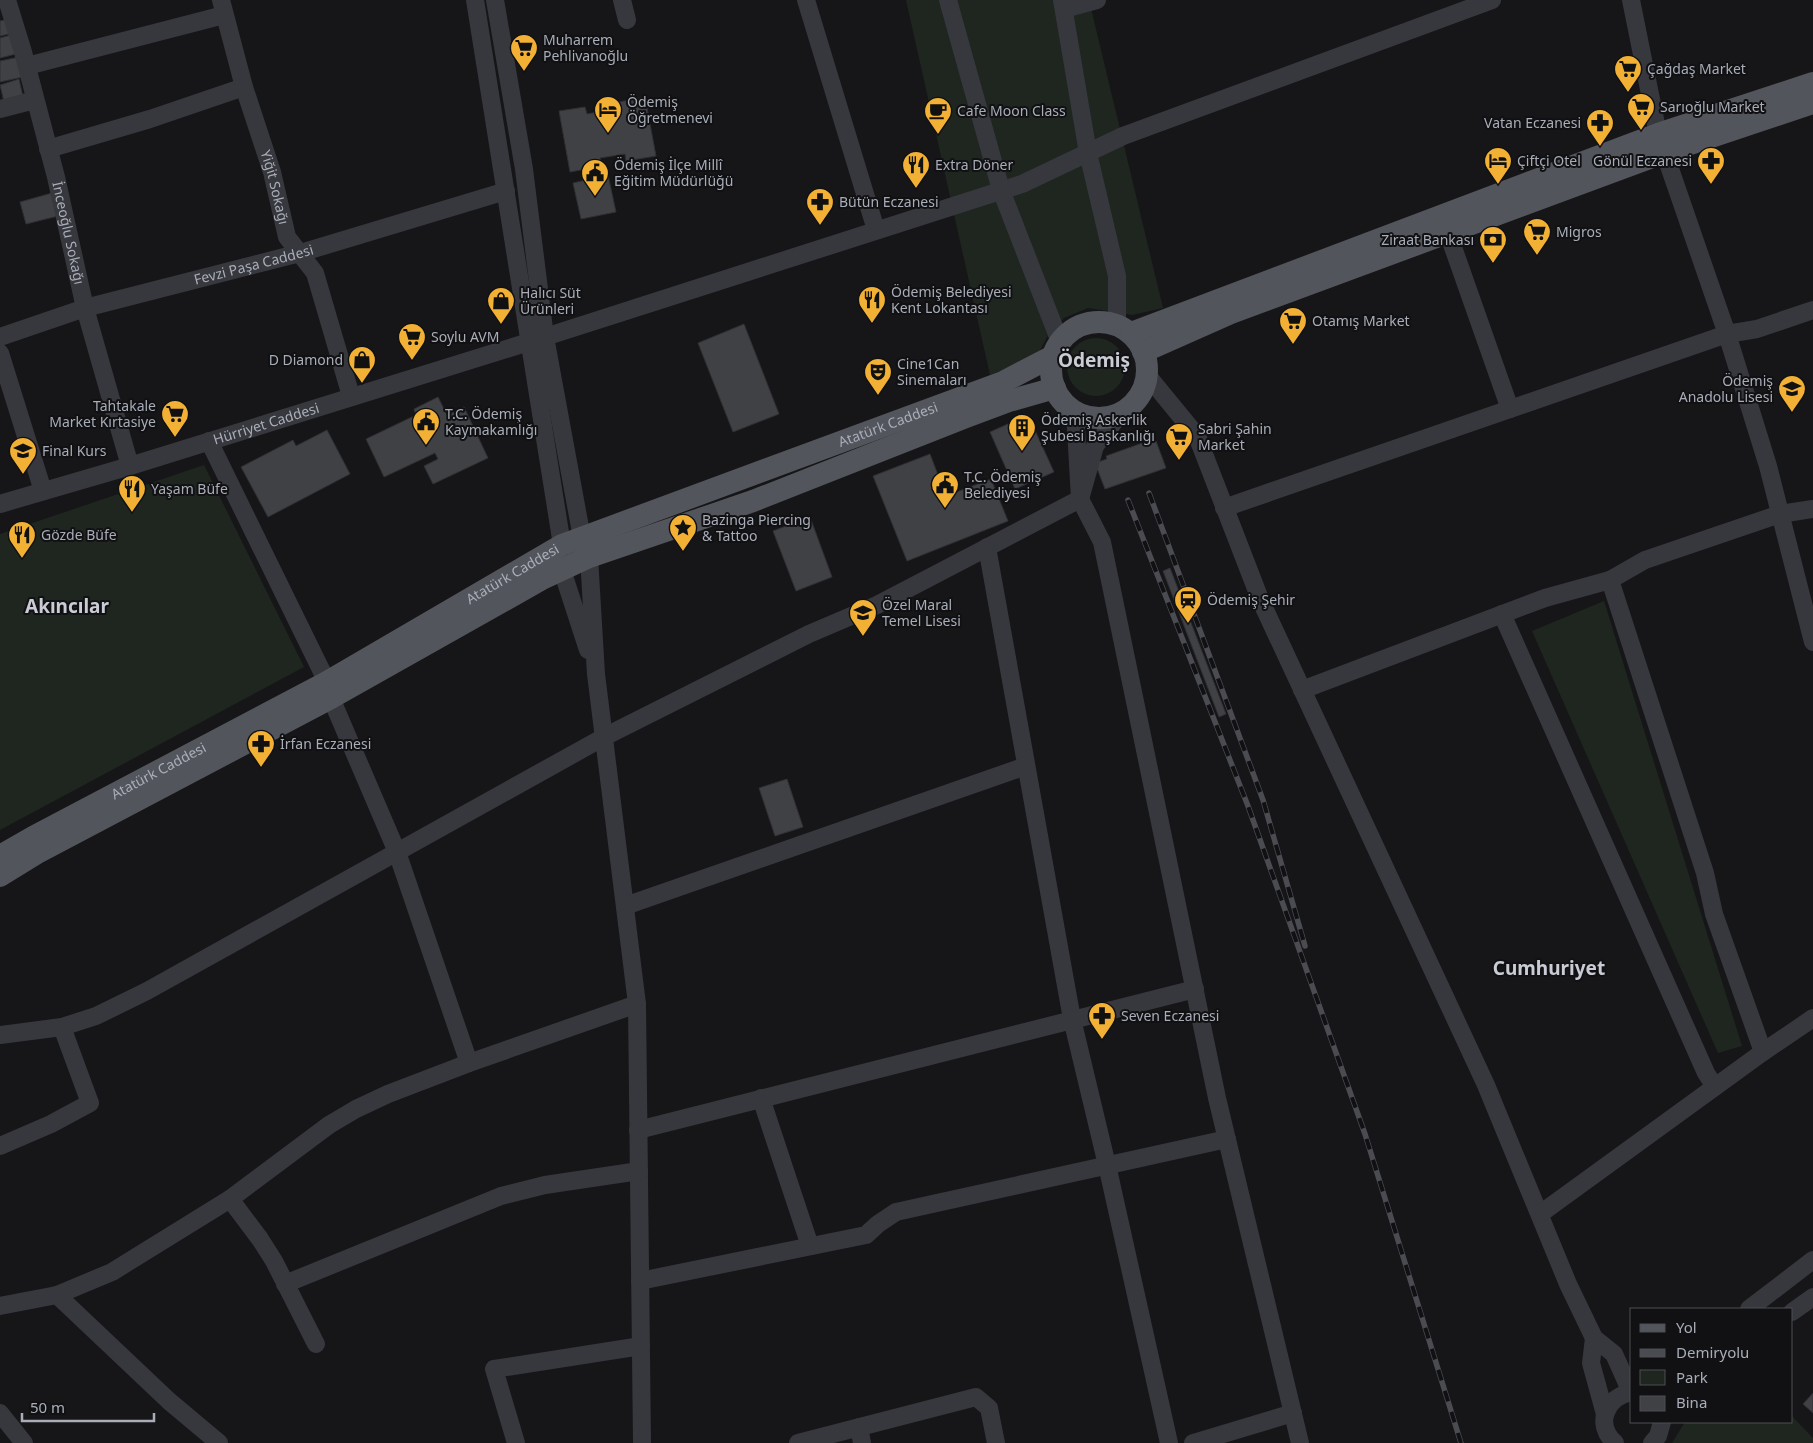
<svg xmlns="http://www.w3.org/2000/svg" width="1813" height="1443" viewBox="0 0 1813 1443" font-family="'Noto Sans',sans-serif">
<style>
.green{fill:#1e261f}
.building{fill:#404145;stroke:#303034}
.lines{fill:none;stroke-linecap:round;stroke-linejoin:round}
.minor{stroke:#37383d;stroke-width:18}
.major{stroke:#53555c;stroke-width:22}
.rail-casing{stroke:#4a4c52;stroke-width:5.5}
.rail{stroke:#111113;stroke-width:4;stroke-dasharray:11;stroke-linecap:butt}
.labels{text-anchor:middle;stroke-width:4;stroke-linejoin:round;paint-order:stroke}
.poi-label{font-size:14px;fill:#a8adb8;stroke:#111113;text-anchor:start}
.street-label{font-size:14px;fill:#a8adb8;stroke:#111113}
.district-label{font-size:19px;font-weight:bold;fill:#c9ccd4;stroke:#111113}
</style>
<rect width="100%" height="100%" fill="#161618"/>
<path class="green" d="M906,0H1089L1163,308L1132,315L1088,308L1064,318L1047,337L1036,358L990,375Z
M1067 367a29 29 0 1 1 58 0a29 29 0 1 1-58 0Z
M204,465L304,667L0,830V534Z
M1604,601L1742,1046L1718,1053L1532,631Z
M1792,1416L1813,1438V1443H1672L1685,1422H1792Z"/>
<path class="building" d="M9,19L13,33L0,36V21Z
M11,35L16,54L0,58V38Z
M19,57L23,77L0,82V61Z
M19,79L23,97L4,102L0,85Z
M645,97L656,156L626,161L625,154L600,158L602,166L570,172L559,111L585,107L587,114L620,108L619,102Z
M608,175L616,212L581,219L573,183Z
M52,193L58,216L26,224L20,202Z
M744,324L779,414L733,432L698,343Z
M438,397L447,415L464,407L488,458L433,484L424,466L438,459L435,453L384,477L366,439L416,415L414,409Z
M1028,415L1054,472L1015,489L990,432Z
M327,430L350,474L268,517L241,467L293,440L296,446Z
M1148,441L1149,444L1156,441L1166,468L1105,489L1095,463L1107,459L1106,456Z
M930,454L946,496L991,479L1008,521L907,561L873,476Z
M810,517L832,577L796,591L773,531Z
M1170,568L1226,714L1219,717L1163,571Z
M787,779L803,827L775,836L759,788Z
M1813,1393V1413L1803,1404Z"/>
<g class="lines">
<g class="minor">
<path id="s1" d="M7,0L23,52L56,177L85,308L130,466"/>
<path id="s2" d="M221,0L244,87L272,172L287,237L315,273L351,396"/>
<path d="M475,0L562,545V570L588,650"/>
<path d="M495,0L524,169L545,337L582,538L589,557L596,674L637,1004L642,1443"/>
<path d="M622,0L627,20"/>
<path d="M806,0L876,230"/>
<path d="M948,0L1001,190L1060,342"/>
<path d="M1062,0L1088,153L1117,276V325"/>
<path d="M1631,0L1658,134L1727,334L1768,466L1813,642"/>
<path d="M1064,9L1097,0"/>
<path d="M27,66L224,15"/>
<path d="M0,109L35,100"/>
<path d="M48,149L150,119L244,87"/>
<path d="M1448,233L1510,409"/>
<path id="s3" d="M0,337L85,308L300,253L506,191"/>
<path d="M0,353L43,491"/>
<path d="M1147,375L1197,436L1260,599L1486,1085L1568,1284L1594,1338L1614,1354L1631,1392"/>
<path d="M1075,411L1080,499L1102,542L1217,1098L1300,1443"/>
<path d="M209,441L327,682"/>
<path id="s4" d="M0,504L130,466L545,337L1022,184L1123,136L1492,0"/>
<path d="M1224,508L1727,334L1757,329L1813,310"/>
<path d="M987,547L1072,1019L1107,1165L1169,1443"/>
<path d="M1610,580L1705,873L1714,914L1763,1052"/>
<path d="M1502,614L1706,1073L1715,1087"/>
<path d="M1302,690L1545,598L1610,580L1645,560L1780,514L1813,509"/>
<path d="M331,698L397,852L469,1063"/>
<path d="M625,906L1026,766"/>
<path d="M0,1035L62,1027L96,1016L147,991L604,737L809,634L877,605L1080,499L1095,446L1122,412"/>
<path d="M761,1098L810,1246"/>
<path d="M638,1130L1195,989"/>
<path d="M0,1146L51,1124L90,1103L62,1027"/>
<path d="M230,1199L260,1239L274,1261L316,1344"/>
<path d="M1540,1214L1763,1052L1813,1018"/>
<path d="M640,1281L866,1235L878,1224L896,1212L1227,1139"/>
<path d="M285,1284L501,1196L545,1185L639,1171"/>
<path d="M57,1295L169,1401L219,1443"/>
<path d="M0,1306L57,1295L112,1272L230,1199L329,1125L356,1109L388,1094L469,1063L637,1004"/>
<path d="M1749,1309L1813,1260"/>
<path d="M1792,1312L1813,1297"/>
<path d="M1594,1338L1591,1363L1605,1414"/>
<path d="M0,1413L24,1443"/>
<path d="M859,1427L862,1443"/>
<path d="M516,1443L494,1369L641,1346"/>
<path d="M798,1443L976,1397L989,1408L996,1443"/>
<path d="M1193,1443L1293,1413"/>
<path d="M1615,1443C1594,1424 1606,1397 1632,1392"/>
<path d="M1652,1443L1658,1436L1662,1422"/>
</g>
<g class="major">
<circle cx="1099" cy="370" r="48"/>
<path d="M1131,333L1658,134L1813,83"/>
<path d="M1143,352L1231,313L1666,152L1813,103"/>
<path id="s5" d="M0,856L33,837L327,682L562,545L1003,382L1053,356"/>
<path d="M0,876L39,852L331,698L544,578L589,557L753,501L966,417L1009,401L1055,388"/>
</g>
<defs>
<path id="rail" d="M1149,493L1263,800L1305,946
M1128,500L1248,806L1365,1134L1461,1443"/>
</defs>
<use href="#rail" class="rail-casing"/>
<use href="#rail" class="rail"/>
</g>
<defs>
<symbol id="supermarket-pin" viewBox="-11 -11 22 30"><path d="M0 17L-7.5 6A9.5 9.5 0 1 1 7.5 6Z" fill="#f2b134" stroke="#111113"/><path d="M-6-5.5h2.5l.6 2H6L4.5 2H-2.5L-4.4-4H-6ZM-1.5 3.2a1.3 1.3 0 1 0 .1 0ZM3 3.2a1.3 1.3 0 1 0 .1 0Z" fill="#111"/></symbol>
<symbol id="hotel-pin" viewBox="-11 -11 22 30"><path d="M0 17L-7.5 6A9.5 9.5 0 1 1 7.5 6Z" fill="#f2b134" stroke="#111113"/><path d="M-6-4.5h1.5V1H6V5H4.5V3h-9V5H-6ZM-4 0a1.8 1.8 0 1 1 3.6 0ZM.5 0V-2.5h3Q6-2.5 6 0Z" fill="#111"/></symbol>
<symbol id="cafe-pin" viewBox="-11 -11 22 30"><path d="M0 17L-7.5 6A9.5 9.5 0 1 1 7.5 6Z" fill="#f2b134" stroke="#111113"/><path d="M-5.5-4.5H6V0H3Q3 3.5 0 3.5H-2.5Q-5.5 3.5-5.5 0ZM3-3.2v2h1.7v-2ZM-6 4.5H4V6H-6Z" fill="#111"/></symbol>
<symbol id="pharmacy-pin" viewBox="-11 -11 22 30"><path d="M0 17L-7.5 6A9.5 9.5 0 1 1 7.5 6Z" fill="#f2b134" stroke="#111113"/><path d="M-2-6h4v4h4v4h-4v4h-4v-4h-4v-4h4Z" fill="#111"/></symbol>
<symbol id="restaurant-pin" viewBox="-11 -11 22 30"><path d="M0 17L-7.5 6A9.5 9.5 0 1 1 7.5 6Z" fill="#f2b134" stroke="#111113"/><path d="M-5-6h1v4h1v-4h1v4h1v-4h1v5L-1.5 .5V6h-2V.5L-5-1ZM5-6V6H3V1.5H1.5Q1.5-4 5-6Z" fill="#111"/></symbol>
<symbol id="civic-pin" viewBox="-11 -11 22 30"><path d="M0 17L-7.5 6A9.5 9.5 0 1 1 7.5 6Z" fill="#f2b134" stroke="#111113"/><path d="M-.6-6.5H3V-4.5H.6V-3L4-1V1h2V6H-6V1h2V-1L-.6-3ZM-1.2 2.5V6h2.4V2.5Z" fill="#111"/></symbol>
<symbol id="bank-pin" viewBox="-11 -11 22 30"><path d="M0 17L-7.5 6A9.5 9.5 0 1 1 7.5 6Z" fill="#f2b134" stroke="#111113"/><path d="M-6-4H6V4H-6ZM0-2.3a2.3 2.3 0 1 0 0 4.6a2.3 2.3 0 1 0 0-4.6Z" fill="#111"/></symbol>
<symbol id="shop-pin" viewBox="-11 -11 22 30"><path d="M0 17L-7.5 6A9.5 9.5 0 1 1 7.5 6Z" fill="#f2b134" stroke="#111113"/><path d="M-5-2.5h2.3a2.7 3.5 0 0 1 5.4 0H5L5.5 6h-11ZM-1.5-2.5h3a1.5 2.3 0 0 0-3 0Z" fill="#111"/></symbol>
<symbol id="theatre-pin" viewBox="-11 -11 22 30"><path d="M0 17L-7.5 6A9.5 9.5 0 1 1 7.5 6Z" fill="#f2b134" stroke="#111113"/><path d="M-5-5.5Q0-4 5-5.5V0Q5 5 0 6Q-5 5-5 0ZM-3.3-2.5H-1v1.5H-3.3ZM1-2.5H3.3v1.5H1ZM-2.8 1Q0 5.5 2.8 1Z" fill="#111"/></symbol>
<symbol id="school-pin" viewBox="-11 -11 22 30"><path d="M0 17L-7.5 6A9.5 9.5 0 1 1 7.5 6Z" fill="#f2b134" stroke="#111113"/><path d="M0-5L7-2L0 1L-7-2ZM-4 1L0 2.5L4 1V4Q0 6-4 4Z" fill="#111"/></symbol>
<symbol id="building-pin" viewBox="-11 -11 22 30"><path d="M0 17L-7.5 6A9.5 9.5 0 1 1 7.5 6Z" fill="#f2b134" stroke="#111113"/><path d="M-4-6H4V6H1V3H-1V6H-4ZM-2.5-4.3h1.7v1.8h-1.7ZM.8-4.3h1.7v1.8H.8ZM-2.5-1h1.7V.8h-1.7ZM.8-1h1.7V.8H.8Z" fill="#111"/></symbol>
<symbol id="sight-pin" viewBox="-11 -11 22 30"><path d="M0 17L-7.5 6A9.5 9.5 0 1 1 7.5 6Z" fill="#f2b134" stroke="#111113"/><path d="M0-6L1.8-2.2L6-1.7L2.9 1.2L3.7 5.4L0 3.3L-3.7 5.4L-2.9 1.2L-6-1.7L-1.8-2.2Z" fill="#111"/></symbol>
<symbol id="station-pin" viewBox="-11 -11 22 30"><path d="M0 17L-7.5 6A9.5 9.5 0 1 1 7.5 6Z" fill="#f2b134" stroke="#111113"/><path d="M-3-6H3Q5-6 5-4V2Q5 4 3 4L4.5 6H3L1.5 4h-3L-3 6H-4.5L-3 4Q-5 4-5 2V-4Q-5-6-3-6ZM-3.5-4v3h7v-3ZM-3.5 1v1.5H-2V1ZM2 1v1.5H3.5V1Z" fill="#111"/></symbol>
</defs>
<g fill-rule="evenodd">
<use href="#supermarket-pin" x="508" y="32" width="32" height="43"/>
<use href="#supermarket-pin" x="1612" y="53" width="32" height="43"/>
<use href="#supermarket-pin" x="1625" y="91" width="32" height="43"/>
<use href="#hotel-pin" x="592" y="94" width="32" height="43"/>
<use href="#cafe-pin" x="922" y="95" width="32" height="43"/>
<use href="#pharmacy-pin" x="1584" y="107" width="32" height="43"/>
<use href="#hotel-pin" x="1482" y="145" width="32" height="43"/>
<use href="#pharmacy-pin" x="1695" y="145" width="32" height="43"/>
<use href="#restaurant-pin" x="900" y="149" width="32" height="43"/>
<use href="#civic-pin" x="579" y="157" width="32" height="43"/>
<use href="#pharmacy-pin" x="804" y="186" width="32" height="43"/>
<use href="#supermarket-pin" x="1521" y="216" width="32" height="43"/>
<use href="#bank-pin" x="1477" y="224" width="32" height="43"/>
<use href="#restaurant-pin" x="856" y="284" width="32" height="43"/>
<use href="#shop-pin" x="485" y="285" width="32" height="43"/>
<use href="#supermarket-pin" x="1277" y="305" width="32" height="43"/>
<use href="#supermarket-pin" x="396" y="321" width="32" height="43"/>
<use href="#shop-pin" x="346" y="344" width="32" height="43"/>
<use href="#theatre-pin" x="862" y="356" width="32" height="43"/>
<use href="#school-pin" x="1776" y="373" width="32" height="43"/>
<use href="#supermarket-pin" x="159" y="398" width="32" height="43"/>
<use href="#civic-pin" x="410" y="406" width="32" height="43"/>
<use href="#building-pin" x="1006" y="412" width="32" height="43"/>
<use href="#supermarket-pin" x="1163" y="421" width="32" height="43"/>
<use href="#school-pin" x="7" y="435" width="32" height="43"/>
<use href="#civic-pin" x="929" y="469" width="32" height="43"/>
<use href="#restaurant-pin" x="116" y="473" width="32" height="43"/>
<use href="#sight-pin" x="667" y="512" width="32" height="43"/>
<use href="#restaurant-pin" x="6" y="519" width="32" height="43"/>
<use href="#station-pin" x="1172" y="584" width="32" height="43"/>
<use href="#school-pin" x="847" y="597" width="32" height="43"/>
<use href="#pharmacy-pin" x="245" y="728" width="32" height="43"/>
<use href="#pharmacy-pin" x="1086" y="1000" width="32" height="43"/>
</g>
<g class="labels">
<g class="poi-label">
<text x="543" y="45">Muharrem<tspan x="543" dy="16">Pehlivanoğlu</tspan></text>
<text x="1647" y="74">Çağdaş Market</text>
<text x="627" y="107">Ödemiş<tspan x="627" dy="16">Öğretmenevi</tspan></text>
<text x="1660" y="112">Sarıoğlu Market</text>
<text x="957" y="116">Cafe Moon Class</text>
<text x="1581" y="128" text-anchor="end">Vatan Eczanesi</text>
<text x="1517" y="166">Çiftçi Otel</text>
<text x="1692" y="166" text-anchor="end">Gönül Eczanesi</text>
<text x="614" y="170">Ödemiş İlçe Millî<tspan x="614" dy="16">Eğitim Müdürlüğü</tspan></text>
<text x="935" y="170">Extra Döner</text>
<text x="839" y="207">Bütün Eczanesi</text>
<text x="1556" y="237">Migros</text>
<text x="1474" y="245" text-anchor="end">Ziraat Bankası</text>
<text x="891" y="297">Ödemiş Belediyesi<tspan x="891" dy="16">Kent Lokantası</tspan></text>
<text x="520" y="298">Halıcı Süt<tspan x="520" dy="16">Ürünleri</tspan></text>
<text x="1312" y="326">Otamış Market</text>
<text x="431" y="342">Soylu AVM</text>
<text x="343" y="365" text-anchor="end">D Diamond</text>
<text x="897" y="369">Cine1Can<tspan x="897" dy="16">Sinemaları</tspan></text>
<text x="1773" y="386" text-anchor="end">Ödemiş<tspan x="1773" dy="16">Anadolu Lisesi</tspan></text>
<text x="156" y="411" text-anchor="end">Tahtakale<tspan x="156" dy="16">Market Kırtasiye</tspan></text>
<text x="445" y="419">T.C. Ödemiş<tspan x="445" dy="16">Kaymakamlığı</tspan></text>
<text x="1041" y="425">Ödemiş Askerlik<tspan x="1041" dy="16">Şubesi Başkanlığı</tspan></text>
<text x="1198" y="434">Sabri Şahin<tspan x="1198" dy="16">Market</tspan></text>
<text x="42" y="456">Final Kurs</text>
<text x="964" y="482">T.C. Ödemiş<tspan x="964" dy="16">Belediyesi</tspan></text>
<text x="151" y="494">Yaşam Büfe</text>
<text x="702" y="525">Bazinga Piercing<tspan x="702" dy="16">&amp; Tattoo</tspan></text>
<text x="41" y="540">Gözde Büfe</text>
<text x="1207" y="605">Ödemiş Şehir</text>
<text x="882" y="610">Özel Maral<tspan x="882" dy="16">Temel Lisesi</tspan></text>
<text x="280" y="749">İrfan Eczanesi</text>
<text x="1121" y="1021">Seven Eczanesi</text>
</g>
<g class="street-label">
<text dy="5" stroke="none"><textPath href="#s2" startOffset="195">Yiğit Sokağı</textPath></text>
<text dy="5" stroke="none"><textPath href="#s1" startOffset="241">İnceoğlu Sokağı</textPath></text>
<text dy="5" stroke="none"><textPath href="#s3" startOffset="264">Fevzi Paşa Caddesi</textPath></text>
<text dy="5" stroke="none"><textPath href="#s4" startOffset="278">Hürriyet Caddesi</textPath></text>
<text dy="5" stroke="none"><textPath href="#s5" startOffset="990">Atatürk Caddesi</textPath></text>
<text dy="5" stroke="none"><textPath href="#s5" startOffset="585">Atatürk Caddesi</textPath></text>
<text dy="5" stroke="none"><textPath href="#s5" startOffset="180">Atatürk Caddesi</textPath></text>
</g>
<g class="district-label">
<text x="1094" y="367">Ödemiş</text>
<text x="67" y="613">Akıncılar</text>
<text x="1549" y="975">Cumhuriyet</text>
</g>
</g>
<rect x="1630" y="1308" width="162" height="115" fill="#111113" stroke="#4d4f55"/>
<rect x="1640" y="1324" width="25" height="8" fill="#53555c" stroke="#4d4f55"/>
<text x="1676" y="1333" font-size="15" fill="#a8adb8">Yol</text>
<rect x="1640" y="1349" width="25" height="8" fill="#4a4c52" stroke="#4d4f55"/>
<text x="1676" y="1358" font-size="15" fill="#a8adb8">Demiryolu</text>
<rect x="1640" y="1370" width="25" height="15" fill="#1e261f" stroke="#4d4f55"/>
<text x="1676" y="1383" font-size="15" fill="#a8adb8">Park</text>
<rect x="1640" y="1396" width="25" height="15" fill="#404145" stroke="#4d4f55"/>
<text x="1676" y="1408" font-size="15" fill="#a8adb8">Bina</text>
<path d="M22 1413v8h132v-8" fill="none" stroke="#a8adb8" stroke-width="2.5"/>
<text x="30" y="1413" font-size="15" fill="#a8adb8" stroke="#111113" stroke-width="4" paint-order="stroke">50 m</text>
</svg>
